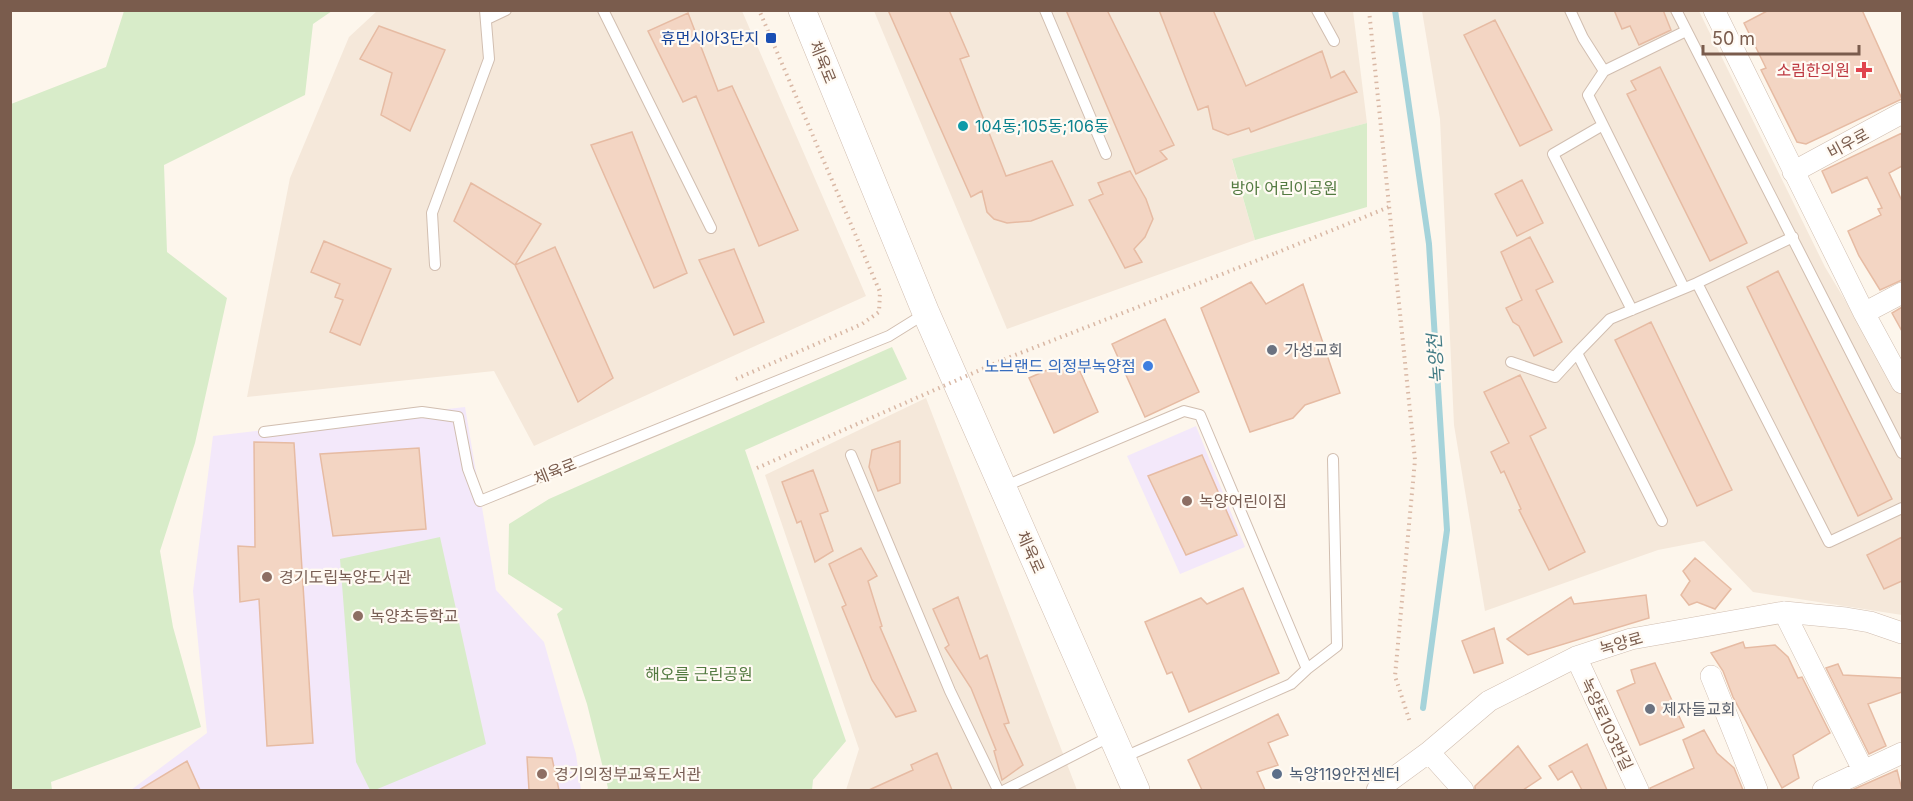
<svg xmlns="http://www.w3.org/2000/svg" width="1913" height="801" viewBox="0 0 1913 801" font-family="Inter,'Noto Sans KR',sans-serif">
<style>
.residential{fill:#f5e8da}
.education{fill:#f3e8fa}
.green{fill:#d8ecc9}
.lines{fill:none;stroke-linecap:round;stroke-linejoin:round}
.stream{stroke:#a5d3da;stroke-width:6}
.building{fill:#f3d5c3;stroke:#e6bba3;stroke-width:1.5}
.service-casing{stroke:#d1beb0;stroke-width:12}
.minor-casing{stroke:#d1beb0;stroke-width:22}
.tertiary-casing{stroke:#d1beb0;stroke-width:28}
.path{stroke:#d9b8a5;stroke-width:4;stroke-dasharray:1.5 4.5;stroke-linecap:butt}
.service{stroke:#fff;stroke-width:10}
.minor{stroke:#fff;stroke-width:21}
.tertiary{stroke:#fff;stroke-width:27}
.path-bridge{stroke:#d9b8a5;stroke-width:4;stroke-dasharray:1.5 4.5;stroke-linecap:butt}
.transit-dot{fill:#1a4fb4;stroke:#fffaf3;stroke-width:2}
.health-dot{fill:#e0444e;stroke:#fffaf3;stroke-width:2}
.culture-dot{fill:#0f9aa8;stroke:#fffaf3;stroke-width:2}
.worship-dot{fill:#6b7280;stroke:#fffaf3;stroke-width:2}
.shop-dot{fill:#3f7fe0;stroke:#fffaf3;stroke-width:2}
.education-dot{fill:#8d6e63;stroke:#fffaf3;stroke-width:2}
.service-dot{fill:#5c6f8a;stroke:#fffaf3;stroke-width:2}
.labels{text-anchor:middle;stroke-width:4.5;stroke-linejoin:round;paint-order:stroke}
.transit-label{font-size:16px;fill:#164399;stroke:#fffaf3;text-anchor:end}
.street-label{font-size:16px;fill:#7a5c4d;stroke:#fffaf3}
.health-label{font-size:16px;fill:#be3a42;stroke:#fffaf3;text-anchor:end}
.culture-label{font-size:16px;fill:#0d838f;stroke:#fffaf3;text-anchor:start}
.park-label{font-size:16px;fill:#537a41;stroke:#fffaf3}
.worship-label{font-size:16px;fill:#5b616d;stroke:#fffaf3;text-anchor:start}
.shop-label{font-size:16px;fill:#366cbe;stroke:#fffaf3;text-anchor:end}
.education-label{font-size:16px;fill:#785e54;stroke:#fffaf3;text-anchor:start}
.service-label{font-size:16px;fill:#4e5e75;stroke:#fffaf3;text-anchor:start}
.water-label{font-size:18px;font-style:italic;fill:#437c86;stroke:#fffaf3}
</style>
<rect width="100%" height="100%" fill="#fdf6ec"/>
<path class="residential" d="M377,11H742L866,296L534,446L494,371L247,397L290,178L349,37Z
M874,11H1353L1367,123L1232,160L1255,240L1007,329Z
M1422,11H1699L1825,267L1902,395V615L1753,592L1704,541L1658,550L1485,611L1454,425L1440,119Z
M926,398L1077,790H846L859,749L765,475Z"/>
<path class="education" d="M465,407L496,590L544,642L576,754L581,790H131L207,733L193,591L213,436Z
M1196,426L1245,547L1180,574L1127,456Z"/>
<path class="green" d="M124,11H332L313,24L305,95L164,165L167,252L227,298L195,443L160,551L173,627L201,727L51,782L52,790H11V104L106,67Z
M1367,123V207L1255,240L1232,159Z
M892,347L907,379L745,450L846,741L813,780L812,790H606L608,788L587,704L557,614L563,609L508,574L509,524L549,499Z
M440,537L486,744L375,790H370L356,762L340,559Z"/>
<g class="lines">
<path class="stream" d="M1395,10L1429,244L1447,530L1423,708"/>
</g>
<path class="building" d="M888,10H949L969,56L960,59L1006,176L1052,161L1073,205L1031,221L1007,223L994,219L987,212L982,191L971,197Z
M1066,10H1107L1174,145L1160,151L1167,159L1136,174Z
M1159,10H1213L1246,86L1322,51L1331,78L1344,71L1357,92L1251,132L1249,128L1228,135L1213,129L1208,106L1198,110Z
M1614,10H1663L1671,30L1639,45L1630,26L1622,29Z
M1769,10H1862L1902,99L1806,144L1797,142L1761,70L1766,68L1744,23Z
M688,13L718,91L732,86L798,230L759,246L696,96L683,102L648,31Z
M1495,20L1552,130L1520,146L1464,35Z
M379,26L445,50L410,131L381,115L392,73L360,59Z
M1660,67L1747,243L1710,261L1627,94L1636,90L1631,81Z
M632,132L687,273L654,288L591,145Z
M1902,133V166L1889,173L1902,201V280L1880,290L1859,256L1848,231L1881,215L1878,209L1882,208L1867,177L1832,193L1822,171Z
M1130,171L1146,199L1153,219L1145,237L1134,249L1142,262L1125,268L1089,200L1103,194L1098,183Z
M1522,180L1543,223L1517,236L1495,194Z
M471,183L541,224L515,265L454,221Z
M1530,237L1553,282L1536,290L1562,342L1534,356L1519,326L1513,322L1506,308L1522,300L1501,252Z
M324,241L391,269L360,345L330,332L343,300L335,297L340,284L311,272Z
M555,247L613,378L578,402L515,265Z
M734,249L764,322L734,335L699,260Z
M1778,271L1892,499L1858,516L1747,287Z
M1251,282L1266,304L1303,284L1340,393L1305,405L1293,418L1250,432L1201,308Z
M1902,307V331L1892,313Z
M1165,319L1199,392L1145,417L1112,344Z
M1651,322L1732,490L1697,506L1615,340Z
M1074,358L1098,412L1054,433L1029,378Z
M1520,375L1546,428L1530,436L1585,552L1549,570L1519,510L1521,509L1504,471L1501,473L1491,452L1509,443L1484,392Z
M900,441V483L878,491L869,467L872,450Z
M254,442L294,443L313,743L267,746L259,599L240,602L238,546L255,547Z
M419,448L426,529L333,536L320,454Z
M1202,455L1237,535L1186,555L1148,476Z
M813,470L828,511L820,514L833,551L815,562L801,521L797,523L782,482Z
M1902,537V581L1884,589L1867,555Z
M861,548L877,576L868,581L882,626L880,627L916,711L896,717L872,680L842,607L846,605L829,564Z
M1695,558L1731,589L1715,609L1697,602L1689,605L1681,595L1690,581L1683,571Z
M1243,588L1279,673L1189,712L1172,672L1167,674L1145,622L1201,598L1207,604Z
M1646,595L1649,618L1528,655L1507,639L1571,597L1574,604Z
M958,597L980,659L987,655L1009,723L1004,724L1023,765L1002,780L994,751L996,750L971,688L945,648L949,645L933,609Z
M1494,628L1503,663L1474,673L1462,641Z
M1743,642L1745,648L1775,645L1788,657L1798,678L1802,677L1830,733L1793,755L1799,778L1782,788L1733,697L1723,671L1711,653Z
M1655,663L1684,727L1640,745L1617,691L1635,683L1631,670Z
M1838,664L1843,675L1902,678V692L1868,704L1886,746L1869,754L1826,668Z
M1278,714L1288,735L1268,743L1278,765L1257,772L1265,790H1202L1188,760Z
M1704,730L1717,753L1734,768L1743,790H1651L1650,788L1694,768L1683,740Z
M1587,744L1607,790H1582L1572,771L1558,780L1549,766Z
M1518,746L1541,778L1523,790H1475V786Z
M937,753L952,790H869L913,770L911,765Z
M527,757L552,758L559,790H529Z
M187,761L200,790H139Z
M1897,770L1902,790H1852Z"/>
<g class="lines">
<defs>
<path id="service" d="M603,10L711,228
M1045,10L1106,154
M1317,10L1334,41
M1570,10L1583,38L1604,71L1588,95L1684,288
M1676,10L1902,453
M487,19L506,10
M1604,71L1686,31
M1603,125L1553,154L1632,310
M435,265L432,213L489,59L485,10
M1697,283L1829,542L1902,508
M1511,362L1555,377L1577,353
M264,432L422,412L458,417L468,469L480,501L889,336L926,313
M851,455L950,691L998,790
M1003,487L1184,411L1200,415L1307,669L1291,684L1122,758
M1662,521L1577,353L1610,319L1697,283L1793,237
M1307,669L1337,646L1333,459
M1005,790L1111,736"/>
<path id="minor" d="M1714,10L1864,313L1902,383
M1793,172L1902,113
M1864,313L1902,293
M1784,612L1863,770
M1576,657L1638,790
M1711,676L1757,790
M1429,752L1463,790
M1377,790L1429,752L1489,701L1576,657L1631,639L1784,612L1846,618L1870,622L1902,633
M1823,790L1902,753"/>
<path id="tertiary" d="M802,10L926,313L1136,790"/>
</defs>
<use href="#service" class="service-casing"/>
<use href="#minor" class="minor-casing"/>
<use href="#tertiary" class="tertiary-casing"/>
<path class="path" d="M1369,10L1415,460L1395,676L1410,722
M1276,253L1389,207
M736,379L862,324L879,312L880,292L759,10"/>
<use href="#service" class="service"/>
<use href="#minor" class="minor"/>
<use href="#tertiary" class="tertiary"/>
<path class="path-bridge" d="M757,468L1005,359L1276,253"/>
</g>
<rect class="transit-dot" x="765" y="32" width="12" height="12" rx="3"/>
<path class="health-dot" d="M1861 61h6v6h6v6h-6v6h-6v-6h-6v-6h6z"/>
<circle class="culture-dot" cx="963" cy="126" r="6"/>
<g class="worship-dot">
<circle cx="1272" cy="350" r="6"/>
<circle cx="1650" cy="709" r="6"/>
</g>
<circle class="shop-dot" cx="1148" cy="366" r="6"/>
<g class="education-dot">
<circle cx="1187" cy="501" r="6"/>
<circle cx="267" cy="577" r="6"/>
<circle cx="358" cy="616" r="6"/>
<circle cx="542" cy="774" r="6"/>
</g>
<circle class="service-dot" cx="1277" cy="774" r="6"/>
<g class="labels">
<g class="transit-label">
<text x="759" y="44">휴먼시아3단지</text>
</g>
<g class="street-label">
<text transform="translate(823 62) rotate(68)" y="6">체육로</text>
<text transform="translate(1848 143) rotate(-28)" y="6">비우로</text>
<text transform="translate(555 471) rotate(-22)" y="6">체육로</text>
<text transform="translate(1031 552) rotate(66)" y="6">체육로</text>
<text transform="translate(1621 643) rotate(-16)" y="6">녹양로</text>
<text transform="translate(1607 724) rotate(65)" y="6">녹양로103번길</text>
</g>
<g class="health-label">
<text x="1850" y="76">소림한의원</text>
</g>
<g class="culture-label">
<text x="975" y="132">104동;105동;106동</text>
</g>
<g class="park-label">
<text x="1284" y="194">방아 어린이공원</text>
<text x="699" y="680">해오름 근린공원</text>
</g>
<g class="worship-label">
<text x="1284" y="356">가성교회</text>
<text x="1662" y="715">제자들교회</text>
</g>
<g class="shop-label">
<text x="1136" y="372">노브랜드 의정부녹양점</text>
</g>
<g class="education-label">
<text x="1199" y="507">녹양어린이집</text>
<text x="279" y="583">경기도립녹양도서관</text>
<text x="370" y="622">녹양초등학교</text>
<text x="554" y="780">경기의정부교육도서관</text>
</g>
<g class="service-label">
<text x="1289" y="780">녹양119안전센터</text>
</g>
<g class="water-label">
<text transform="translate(1436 359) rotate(-94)" y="6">녹양천</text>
</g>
</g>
<rect width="1913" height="801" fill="none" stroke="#7a5c4d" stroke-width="24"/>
<path d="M1703 45v9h156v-9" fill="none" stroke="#7a5c4d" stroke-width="3"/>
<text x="1712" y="45" font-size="18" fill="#7a5c4d" stroke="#fffaf3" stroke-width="4.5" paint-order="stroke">50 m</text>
</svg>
